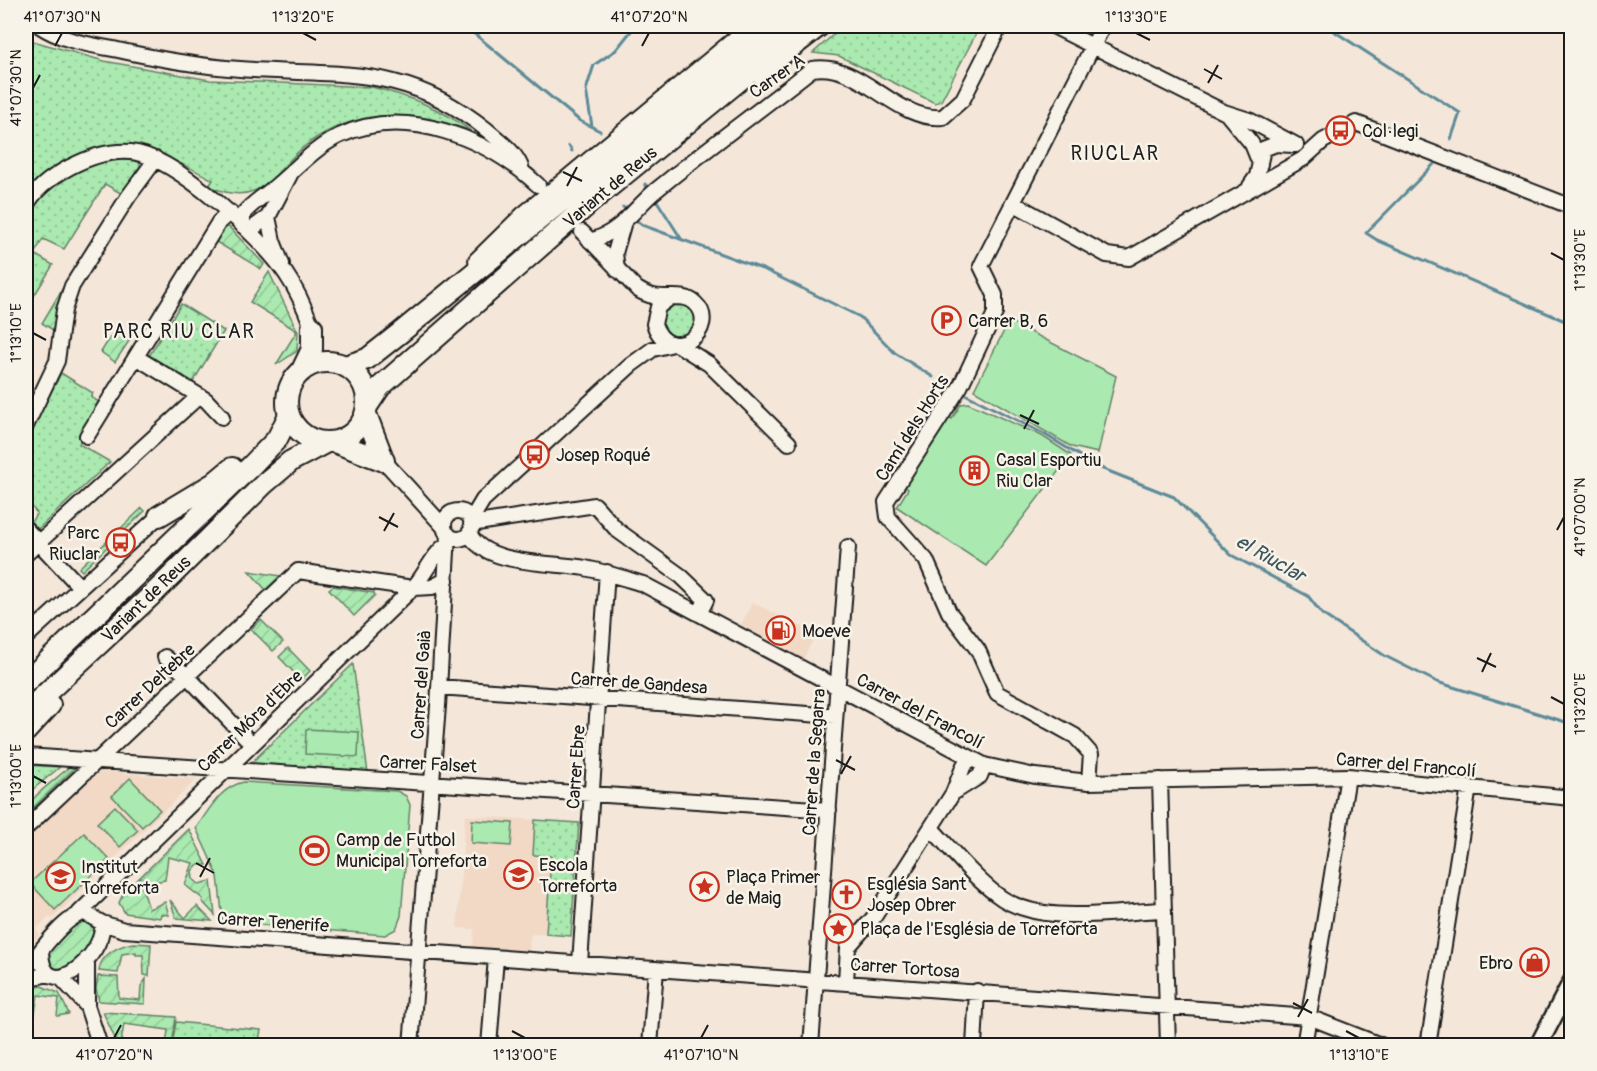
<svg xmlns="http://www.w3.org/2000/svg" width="1597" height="1071" viewBox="0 0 1597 1071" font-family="Pangolin,sans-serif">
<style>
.built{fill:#f1d9c6}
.grass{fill:url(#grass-dots);stroke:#638266;stroke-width:1.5}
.garden{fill:url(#garden-furrows);stroke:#638266;stroke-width:1.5}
.pitch{fill:#aae9b0;stroke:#638266;stroke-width:1.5}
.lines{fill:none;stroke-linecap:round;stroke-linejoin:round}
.stream{stroke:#5d8a98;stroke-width:3}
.minor-casing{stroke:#1c1c1c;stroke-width:18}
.major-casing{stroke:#1c1c1c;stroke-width:21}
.highway-casing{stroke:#1c1c1c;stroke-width:24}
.minor{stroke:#f7f3e8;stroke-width:14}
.major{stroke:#f7f3e8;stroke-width:16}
.highway{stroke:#f7f3e8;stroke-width:20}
.ticks{fill:none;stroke:#1c1c1c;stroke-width:2}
.labels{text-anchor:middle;stroke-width:5;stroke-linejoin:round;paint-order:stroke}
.street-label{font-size:18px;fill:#1c1c1c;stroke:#f7f3e8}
.poi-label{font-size:18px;fill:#1c1c1c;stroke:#f7f3e8;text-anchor:start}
.neighbourhood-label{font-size:20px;letter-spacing:1.5px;fill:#1c1c1c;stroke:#f7f3e8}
.water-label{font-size:20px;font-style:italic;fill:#3d535a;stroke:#f7f3e8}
.neatline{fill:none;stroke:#1c1c1c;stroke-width:2}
.ticks-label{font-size:15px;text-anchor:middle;fill:#1c1c1c}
</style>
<defs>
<pattern id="grass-dots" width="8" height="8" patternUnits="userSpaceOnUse" patternTransform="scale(1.5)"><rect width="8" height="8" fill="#aae9b0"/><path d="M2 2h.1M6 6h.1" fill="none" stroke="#92c797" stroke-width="1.8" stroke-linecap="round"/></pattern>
<pattern id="garden-furrows" width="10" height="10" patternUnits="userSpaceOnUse" patternTransform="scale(1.5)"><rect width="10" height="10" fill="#aae9b0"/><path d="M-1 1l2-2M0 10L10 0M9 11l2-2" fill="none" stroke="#92c797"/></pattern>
</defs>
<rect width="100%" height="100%" fill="#f4e7d9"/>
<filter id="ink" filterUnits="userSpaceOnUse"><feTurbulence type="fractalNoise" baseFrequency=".0167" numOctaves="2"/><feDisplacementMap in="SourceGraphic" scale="12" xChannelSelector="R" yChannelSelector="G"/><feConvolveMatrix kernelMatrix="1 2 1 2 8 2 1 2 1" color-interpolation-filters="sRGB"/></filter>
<g filter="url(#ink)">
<path class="built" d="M752,602L797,625L807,627L816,635L803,659L741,625Z
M97,771L197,779L52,919L49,917L36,929L40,934L26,952V838Z
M465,815L579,823L571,936L533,934L530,936L529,951L473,947L474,929L457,928Z"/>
<path class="grass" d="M843,26H980L941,101L935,103L839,56L813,53Z
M26,39L104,61L210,80L372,87C408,96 441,108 471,131C418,111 365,107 316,138C275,163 267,213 209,186L213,180C168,155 117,130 69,160C53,170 39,185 26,196Z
M134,160L139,162L140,166L122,194L105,184L64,249L43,239L34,254L53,265L26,309C26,292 22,232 26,220C36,194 75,168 101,161C111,159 123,160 134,160Z
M660 320a18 18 0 1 1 36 0a18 18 0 1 1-36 0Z
M181,304L224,331L193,382L149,356Z
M61,373L93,393L91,397L102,404L79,444L110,462L38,529L31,522L37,513L26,501V441Z
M142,508L145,511L82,571L79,568Z
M353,664L368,773L250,764Z
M26,765L60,767L26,795Z
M535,820L579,823L571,936L546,934L551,856L533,855Z
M176,1022L261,1030L258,1045L172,1046Z"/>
<path class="garden" d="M228,226L264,264L261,269L213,240Z
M269,272L298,332L297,351L276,365L297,331L250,302Z
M64,286L53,330L42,323Z
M116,328L131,338L115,362L101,352Z
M249,571L281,576L266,590Z
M333,586L374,593L375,595L354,616L329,589Z
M261,620L283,642L273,651L251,629Z
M288,648L310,671L301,680L279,657Z
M69,767L75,768L26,815C25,799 56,780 69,767Z
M189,829L207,865H197L192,871L193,879L199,884L211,881L215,915L202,901L203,899L185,885L193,863L168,857L165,880L141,884L149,909L165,902L169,915L161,914L160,918L125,913L119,903L123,894Z
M170,900L185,918L197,906L212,921L176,918Z
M83,919L94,928C98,948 73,976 52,967L47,954C53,939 68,925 83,919Z
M133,943L151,944L149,976L144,975L143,955H136V952L122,954L118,973L99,971C100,954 119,946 133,943Z
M98,976L118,977L119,998L140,1000L141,986L146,979L145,1004L99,1001L96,989Z
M41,986L59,993L69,1014L57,1016L59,998L38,995L32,1031L26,1038V1018L30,1013L26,1010V991Z
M103,1012L176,1017L172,1045H166L168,1030L124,1024L121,1043H117Z"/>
<path class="pitch" d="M1009,321L1116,376L1098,453L1072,447L974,390Z
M968,403L1042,436L1071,455L986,566L897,507L908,489L902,485L947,416L952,419L961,404Z
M306,729L359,732L358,757L305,754Z
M130,778L160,810L142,827L112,796Z
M244,782L397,791L406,796L410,805L401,916L396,929L385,935L223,922L218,876L196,828C210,809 220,787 244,782Z
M115,806L138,830L120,847L97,823Z
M472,820L513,823L511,846L471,843Z
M84,833L109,859L55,910L30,883Z"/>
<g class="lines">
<path class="stream" d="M465,26L580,121L600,131
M1326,26L1460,113L1451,139
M592,126L586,90L594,65L616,50L635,26
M569,146L572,151
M1435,163L1366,233L1377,240L1572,324
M645,184L648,188
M657,201L682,240
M623,207L626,210
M637,221L642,225L765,270L860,317L895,353L933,377
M967,395L1044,434L1098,467L1174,497L1231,555L1308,596L1322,614L1385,656L1437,682L1572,724"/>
<defs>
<path id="minor" d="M40,26C62,41 92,45 118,50C158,59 199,66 240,69C338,77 403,62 487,130C501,142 517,153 522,170
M1053,26L1224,112L1249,120L1296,145
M759,76L824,26
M1228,115L1252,144L1260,164
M292,171L268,217L253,228L243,226V214C251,204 261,198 271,190C294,172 312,149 339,136C406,104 488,139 538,185
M1250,186L1257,176L1263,149L1276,144L1293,145
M1013,203L1107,255L1129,258L1303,159L1323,141L1356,123L1572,207
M26,206C35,189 53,176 70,167C89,157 109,150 131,152C175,156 261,237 286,274C297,290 305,308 312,327
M268,217L273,241L282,264
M582,232L637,289C660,305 680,290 695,303C722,328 670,369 654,324L658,307L671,297
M590,241C620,233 633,210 655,191C706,149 760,110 812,69C860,60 895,122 943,117L963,99L1000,26
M476,260L522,215L750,26
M617,270L615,253L623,225
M677,344L709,364L789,443
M136,357L206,400L222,417
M26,426L57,361L64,310L72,286L128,197L156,159
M87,436L219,222L230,212
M384,461L444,527
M444 525a14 14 0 1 1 28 0a14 14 0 1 1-28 0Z
M471,520L483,500L631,365L653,349L673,344
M471,524L595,505L617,530L681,576L706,600L699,614
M26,529L80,587
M469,533C484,566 553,562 585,568C605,572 623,578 643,584L984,765L1035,776L1089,782L1348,776L1572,798
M26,554L199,396
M26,637L159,516
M165,657L187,676L252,744
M439,687L835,716
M26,756L829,810
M1160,780L1168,1046
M1089,782L1091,754L1075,736L997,693L978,650L949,612L926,560L888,517L886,502L960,387L995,313V295L981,266L1103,26
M953,793L980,776L984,765
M26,828L298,571L413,588L432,587L446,580
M931,828C952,850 972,876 996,894C1037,927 1113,912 1162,910
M79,913L413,588C425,575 433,554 447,544
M102,923L124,930L1309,1017L1383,1046
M87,958V1006L100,1046
M580,963L607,572
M26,970C38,954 66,914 85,913L102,923C106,956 43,1009 41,951
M61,978L87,1006
M26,979L49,974
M846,982L848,947L874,917L953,793L964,765L971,759
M411,1046L438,706L448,534
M489,1046L496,958
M650,1046L656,969
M811,1046L848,547
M974,1046L977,991
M1304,1046L1348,776
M1428,1046L1469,787"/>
<path id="major" d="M1538,1046L1572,981"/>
<path id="highway" d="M287 402a40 40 0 1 1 80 0a40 40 0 1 1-80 0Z
M345,366L367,359L400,333L776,26
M301,372L312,349V327
M368,405L380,387L592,201L806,26
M366,414L384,461
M334,442L384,461
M159,516L214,483L232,468
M26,682L251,466L277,439L289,415
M26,712L154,593L265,483L291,461L327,442
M26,731L50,705"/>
</defs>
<use href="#minor" class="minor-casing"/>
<use href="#major" class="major-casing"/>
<use href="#highway" class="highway-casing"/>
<use href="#minor" class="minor"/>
<use href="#major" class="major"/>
<use href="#highway" class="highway"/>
</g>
</g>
<path class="ticks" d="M303,33L316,40M1136,33L1150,40M55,46L62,33M642,46L649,33M1204,69L1222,79M1208,83L1218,65M33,88L40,75M563,172L582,181M567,186L577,167M1551,253L1564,260M33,333L46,340M1020,415L1039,424M1024,429L1034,410M379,517L398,527M1557,530L1564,517M384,531L394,513M1477,658L1496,667M1482,672L1491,653M1551,697L1564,704M836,760L855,770M841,774L851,756M33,776L46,783M196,863L214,873M200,877L210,858M1293,1003L1312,1013M1298,1017L1308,999M512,1031L525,1038M1346,1031L1359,1038M114,1038L121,1025M701,1038L708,1025"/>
<defs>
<symbol id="bus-ring" viewBox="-11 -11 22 22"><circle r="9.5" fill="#f7f3e8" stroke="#c8321e" stroke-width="1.5"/><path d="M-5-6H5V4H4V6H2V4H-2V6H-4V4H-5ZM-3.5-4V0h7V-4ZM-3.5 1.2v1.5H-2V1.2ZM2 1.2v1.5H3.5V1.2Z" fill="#c8321e"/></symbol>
<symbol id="parking-ring" viewBox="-11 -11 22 22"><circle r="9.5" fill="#f7f3e8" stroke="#c8321e" stroke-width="1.5"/><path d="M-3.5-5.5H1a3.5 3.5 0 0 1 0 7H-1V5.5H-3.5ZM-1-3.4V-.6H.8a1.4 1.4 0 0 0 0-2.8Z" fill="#c8321e"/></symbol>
<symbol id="building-ring" viewBox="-11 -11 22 22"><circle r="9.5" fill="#f7f3e8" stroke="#c8321e" stroke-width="1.5"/><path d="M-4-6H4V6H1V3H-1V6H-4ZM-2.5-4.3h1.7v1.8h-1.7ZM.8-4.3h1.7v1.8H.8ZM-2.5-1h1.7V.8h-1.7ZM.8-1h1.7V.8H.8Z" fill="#c8321e"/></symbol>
<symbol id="fuel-ring" viewBox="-11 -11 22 22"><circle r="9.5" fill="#f7f3e8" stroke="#c8321e" stroke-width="1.5"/><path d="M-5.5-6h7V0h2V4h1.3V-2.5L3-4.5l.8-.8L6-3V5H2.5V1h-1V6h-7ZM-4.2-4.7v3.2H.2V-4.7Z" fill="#c8321e"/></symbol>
<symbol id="stadium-ring" viewBox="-11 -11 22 22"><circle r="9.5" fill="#f7f3e8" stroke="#c8321e" stroke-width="1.5"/><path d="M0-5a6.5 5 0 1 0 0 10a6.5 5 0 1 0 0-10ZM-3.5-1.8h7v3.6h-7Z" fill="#c8321e"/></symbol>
<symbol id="school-ring" viewBox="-11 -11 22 22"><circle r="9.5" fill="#f7f3e8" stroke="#c8321e" stroke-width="1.5"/><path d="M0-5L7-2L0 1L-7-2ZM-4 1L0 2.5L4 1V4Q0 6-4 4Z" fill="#c8321e"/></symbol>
<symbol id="sight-ring" viewBox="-11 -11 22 22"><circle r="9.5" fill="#f7f3e8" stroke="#c8321e" stroke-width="1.5"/><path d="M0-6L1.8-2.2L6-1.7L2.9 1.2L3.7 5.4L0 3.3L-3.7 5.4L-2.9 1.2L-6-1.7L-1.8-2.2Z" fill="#c8321e"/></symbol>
<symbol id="church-ring" viewBox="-11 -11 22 22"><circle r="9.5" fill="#f7f3e8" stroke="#c8321e" stroke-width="1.5"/><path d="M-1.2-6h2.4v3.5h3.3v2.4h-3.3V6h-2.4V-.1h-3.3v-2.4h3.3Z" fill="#c8321e"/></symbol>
<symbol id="shop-ring" viewBox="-11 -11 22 22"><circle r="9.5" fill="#f7f3e8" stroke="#c8321e" stroke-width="1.5"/><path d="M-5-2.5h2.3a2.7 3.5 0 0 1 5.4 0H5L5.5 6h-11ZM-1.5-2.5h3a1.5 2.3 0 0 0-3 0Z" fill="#c8321e"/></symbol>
</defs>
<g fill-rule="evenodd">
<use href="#bus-ring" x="1324" y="114" width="33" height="33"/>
<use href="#parking-ring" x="930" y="304" width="33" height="33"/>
<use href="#bus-ring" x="518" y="438" width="33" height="33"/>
<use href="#building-ring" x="958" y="454" width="33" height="33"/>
<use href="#bus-ring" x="104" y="526" width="33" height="33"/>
<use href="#fuel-ring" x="764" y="614" width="33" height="33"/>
<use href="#stadium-ring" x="298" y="834" width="33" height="33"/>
<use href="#school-ring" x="502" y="858" width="33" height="33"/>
<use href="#school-ring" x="44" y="860" width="33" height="33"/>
<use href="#sight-ring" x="688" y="870" width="33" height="33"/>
<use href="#church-ring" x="830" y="878" width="33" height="33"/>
<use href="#sight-ring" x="822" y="912" width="33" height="33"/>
<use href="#shop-ring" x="1518" y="946" width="33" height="33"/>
</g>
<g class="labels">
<g class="street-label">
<text transform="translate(777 76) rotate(-35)" y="6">Carrer A</text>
<text transform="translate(610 187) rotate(-40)" y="6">Variant de Reus</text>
<text transform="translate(912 428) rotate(-58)" y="6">Camí dels Horts</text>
<text transform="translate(146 599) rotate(-44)" y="6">Variant de Reus</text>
<text transform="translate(639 683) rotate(4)" y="6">Carrer de Gandesa</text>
<text transform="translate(421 685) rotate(-86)" y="6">Carrer del Gaià</text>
<text transform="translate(150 686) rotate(-43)" y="6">Carrer Deltebre</text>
<text transform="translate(920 711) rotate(28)" y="6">Carrer del Francolí</text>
<text transform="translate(250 721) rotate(-44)" y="6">Carrer Móra d'Ebre</text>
<text transform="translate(814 762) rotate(-86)" y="6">Carrer de la Segarra</text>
<text transform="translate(428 764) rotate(3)" y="6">Carrer Falset</text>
<text transform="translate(1406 765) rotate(5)" y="6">Carrer del Francolí</text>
<text transform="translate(576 767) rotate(-86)" y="6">Carrer Ebre</text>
<text transform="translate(273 922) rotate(4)" y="6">Carrer Tenerife</text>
<text transform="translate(905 968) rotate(4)" y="6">Carrer Tortosa</text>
</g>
<g class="poi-label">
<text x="1362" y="137">Col·legi</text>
<text x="968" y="327">Carrer B, 6</text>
<text x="556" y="461">Josep Roqué</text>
<text x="996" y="466">Casal Esportiu<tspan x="996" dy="21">Riu Clar</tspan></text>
<text x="100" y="539" text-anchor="end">Parc<tspan x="100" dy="21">Riuclar</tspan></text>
<text x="802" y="637">Moeve</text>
<text x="336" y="846">Camp de Futbol<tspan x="336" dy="21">Municipal Torreforta</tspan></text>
<text x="539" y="871">Escola<tspan x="539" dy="21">Torreforta</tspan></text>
<text x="81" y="873">Institut<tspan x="81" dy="21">Torreforta</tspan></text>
<text x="726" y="883">Plaça Primer<tspan x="726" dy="21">de Maig</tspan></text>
<text x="867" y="890">Església Sant<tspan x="867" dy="21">Josep Obrer</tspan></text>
<text x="860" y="935">Plaça de l'Església de Torreforta</text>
<text x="1513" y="969" text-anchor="end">Ebro</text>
</g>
<g class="neighbourhood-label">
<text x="1115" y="160">RIUCLAR</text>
<text x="179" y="338">PARC RIU CLAR</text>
</g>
<g class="water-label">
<text transform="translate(1271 558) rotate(30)" y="7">el Riuclar</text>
</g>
</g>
<rect width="1597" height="1071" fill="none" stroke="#f7f3e8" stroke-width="66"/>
<rect x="33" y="33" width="1531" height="1005" class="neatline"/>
<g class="ticks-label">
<text x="62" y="22">41°07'30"N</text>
<text x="303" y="22">1°13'20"E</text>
<text x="649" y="22">41°07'20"N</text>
<text x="1136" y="22">1°13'30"E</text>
<text transform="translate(16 88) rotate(-90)" y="5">41°07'30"N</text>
<text transform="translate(1580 260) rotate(-90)" y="5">1°13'30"E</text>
<text transform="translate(16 333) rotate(-90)" y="5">1°13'10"E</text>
<text transform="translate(1580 517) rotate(-90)" y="5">41°07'00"N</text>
<text transform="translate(1580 704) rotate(-90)" y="5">1°13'20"E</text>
<text transform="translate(16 776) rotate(-90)" y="5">1°13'00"E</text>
<text x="114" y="1060">41°07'20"N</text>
<text x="525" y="1060">1°13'00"E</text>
<text x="701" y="1060">41°07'10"N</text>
<text x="1359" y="1060">1°13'10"E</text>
</g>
</svg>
